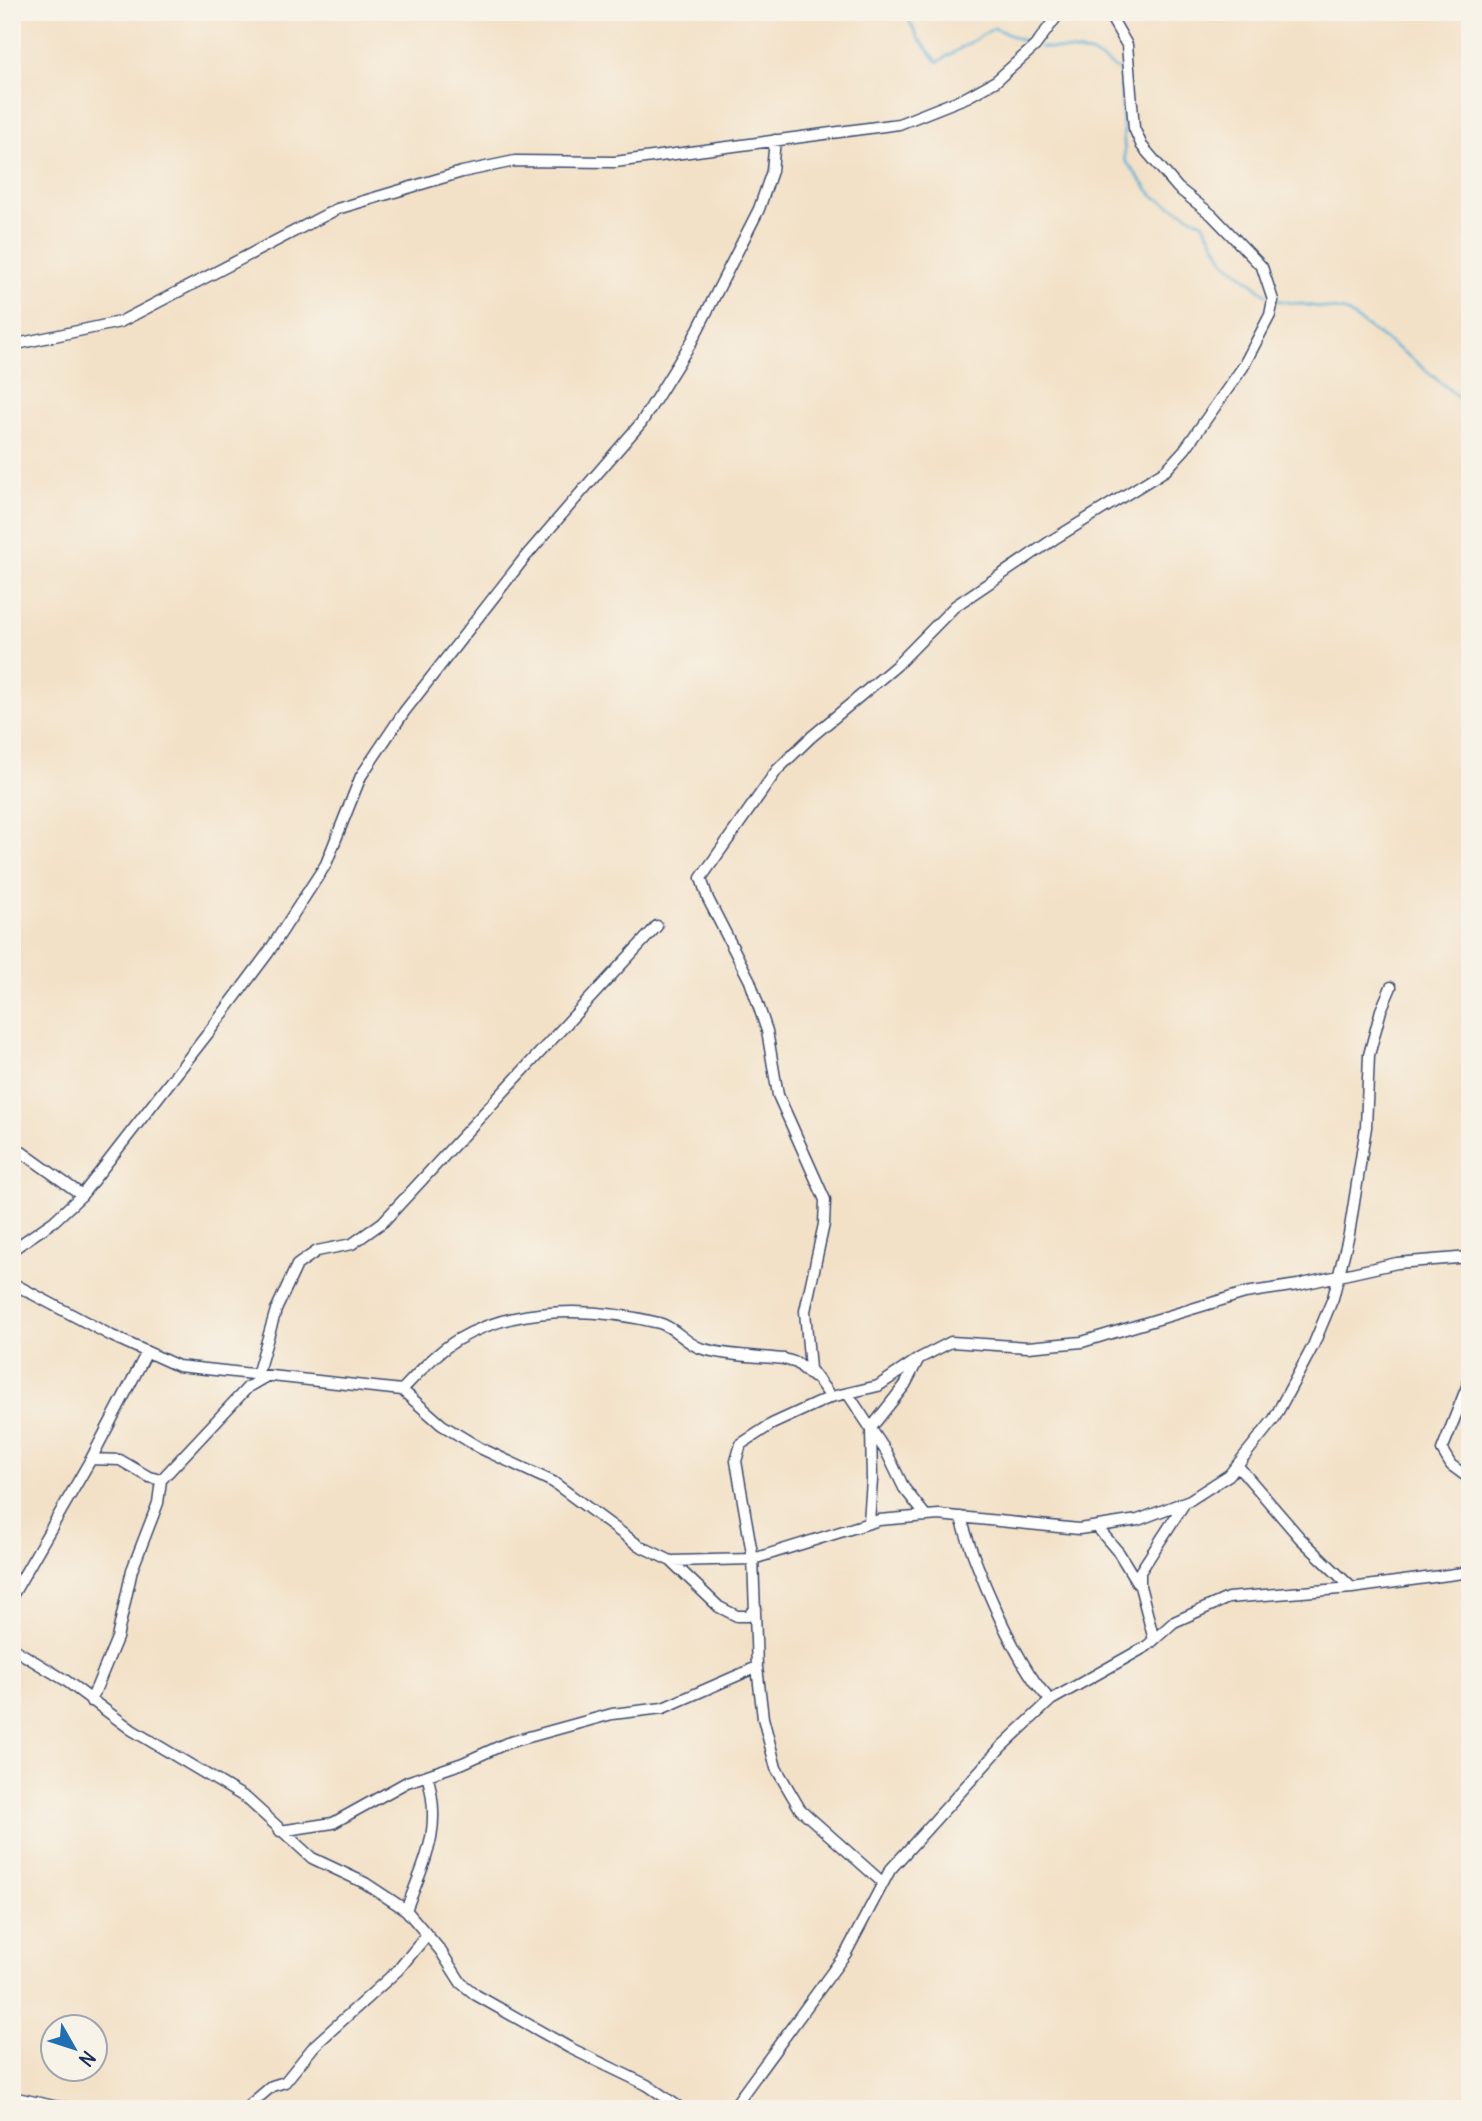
<svg xmlns="http://www.w3.org/2000/svg" width="1482" height="2121" viewBox="0 0 1482 2121" font-family="Delius,sans-serif">
<style>
.lines{fill:none;stroke-linecap:round;stroke-linejoin:round}
.stream{stroke:#5cb1d8;stroke-width:2.5}
.minor-casing{stroke:#3b4a6e;stroke-width:13}
.minor{stroke:#fff;stroke-width:10}
</style>
<rect width="100%" height="100%" fill="#f7f3e8"/>
<filter id="ink" filterUnits="userSpaceOnUse"><feTurbulence type="fractalNoise" baseFrequency=".0143" numOctaves="2"/><feDisplacementMap in="SourceGraphic" scale="14" xChannelSelector="R" yChannelSelector="G"/><feConvolveMatrix kernelMatrix="1 2 1 2 8 2 1 2 1" color-interpolation-filters="sRGB"/></filter>
<filter id="wash" filterUnits="userSpaceOnUse"><feTurbulence type="fractalNoise" baseFrequency=".00686" numOctaves="4" result="noise"/><feDisplacementMap in="SourceGraphic" scale="28" xChannelSelector="R" yChannelSelector="G"/><feGaussianBlur stdDeviation="1.57" result="paint"/><feColorMatrix in="noise" values="0 0 0 0 0 0 0 0 0 0 0 0 0 0 0 0 0 1.4 0 .05"/><feComposite in="paint" operator="in"/></filter>
<g filter="url(#wash)">
<rect width="100%" height="100%" fill="#f3e1c7"/>
<g class="lines">
<path class="stream" d="M905,12L918,38L938,62L994,28L1030,44
M1040,47L1091,53L1120,71L1125,160L1153,196L1203,223L1225,261L1267,295
M1275,300L1345,311L1411,358L1470,407"/>
</g>
</g>
<g filter="url(#ink)">
<g class="lines">
<defs>
<path id="minor" d="M12,345L120,322L337,209L462,172L515,161L615,162L899,124L967,97L996,81L1035,46L1060,12
M12,1145L82,1195
M12,1250L54,1221L82,1195L209,1032L268,953L326,864L361,776L404,712L526,556L641,423L692,341L759,209L772,171L775,140
M12,1283L112,1336L178,1366L402,1390L442,1425L480,1448L553,1482L638,1545L671,1561L753,1559L879,1520L939,1515L1079,1529L1138,1520L1190,1500L1229,1475L1274,1419L1313,1346L1333,1298L1349,1234L1366,1127L1369,1055L1381,1010L1391,987
M257,1375L276,1310L297,1265L317,1251L352,1244L383,1222L657,926
M1470,1379L1442,1450L1451,1465L1470,1479
M402,1390C419,1372 436,1353 457,1340C516,1305 595,1307 659,1323C675,1327 684,1342 700,1348C726,1356 757,1356 784,1359L797,1363L813,1377
M848,1394L887,1453L904,1488L926,1516
M831,1397L810,1369L805,1311L824,1224L825,1200L778,1095L767,1031L750,981L708,899L701,878L777,770L810,738L896,666L955,606L1054,539L1166,470L1185,449L1243,367L1270,315L1273,300L1262,267L1212,215L1178,188L1142,146L1134,128L1127,45L1108,12
M91,1459L120,1460L149,1477L161,1480L248,1387L267,1376
M1238,1466L1300,1538L1352,1588
M961,1517C972,1560 1019,1673 1051,1700
M869,1522L872,1480L871,1428L905,1385L918,1360
M1097,1527L1119,1553L1138,1584
M671,1561L719,1607L737,1616H748L756,1608
M12,1596L91,1459L147,1352
M1154,1640L1140,1586V1572L1184,1504
M12,1648L65,1680L132,1730L246,1798L312,1858L365,1883L406,1910L440,1950L461,1983L476,1995L570,2048L647,2085L682,2109
M91,1701L117,1638L132,1570L158,1503L161,1480
M280,1831L333,1823L407,1782L463,1763L507,1743L612,1714L663,1708L757,1667
M882,1882L800,1809L776,1768L763,1718L757,1667L753,1559L736,1461L741,1444L772,1424L831,1397L878,1386L920,1358L951,1342L1028,1347L1082,1342L1245,1293L1298,1285L1397,1263L1470,1257
M406,1910C425,1860 443,1829 427,1775
M12,2097L58,2107L105,2109
M245,2109L272,2086L285,2082L315,2045L398,1970L427,1935
M732,2109L846,1953L890,1870L1002,1746L1051,1700L1147,1646L1174,1622L1228,1598L1352,1588L1470,1572"/>
</defs>
<use href="#minor" class="minor-casing"/>
<use href="#minor" class="minor"/>
</g>
</g>
<rect width="1482" height="2121" fill="none" stroke="#f7f3e8" stroke-width="42"/>
<g transform="translate(74 2048) rotate(129)"><circle r="33" fill="#f7f3e8" stroke="#9fa5b1" stroke-width="2"/>
<path d="M0-5L12 26L0 18L-12 26Z" fill="#1f6fb2"/>
<text y="-10" font-size="19" font-weight="bold" text-anchor="middle" fill="#1b2f5e">N</text>
</g>
</svg>
